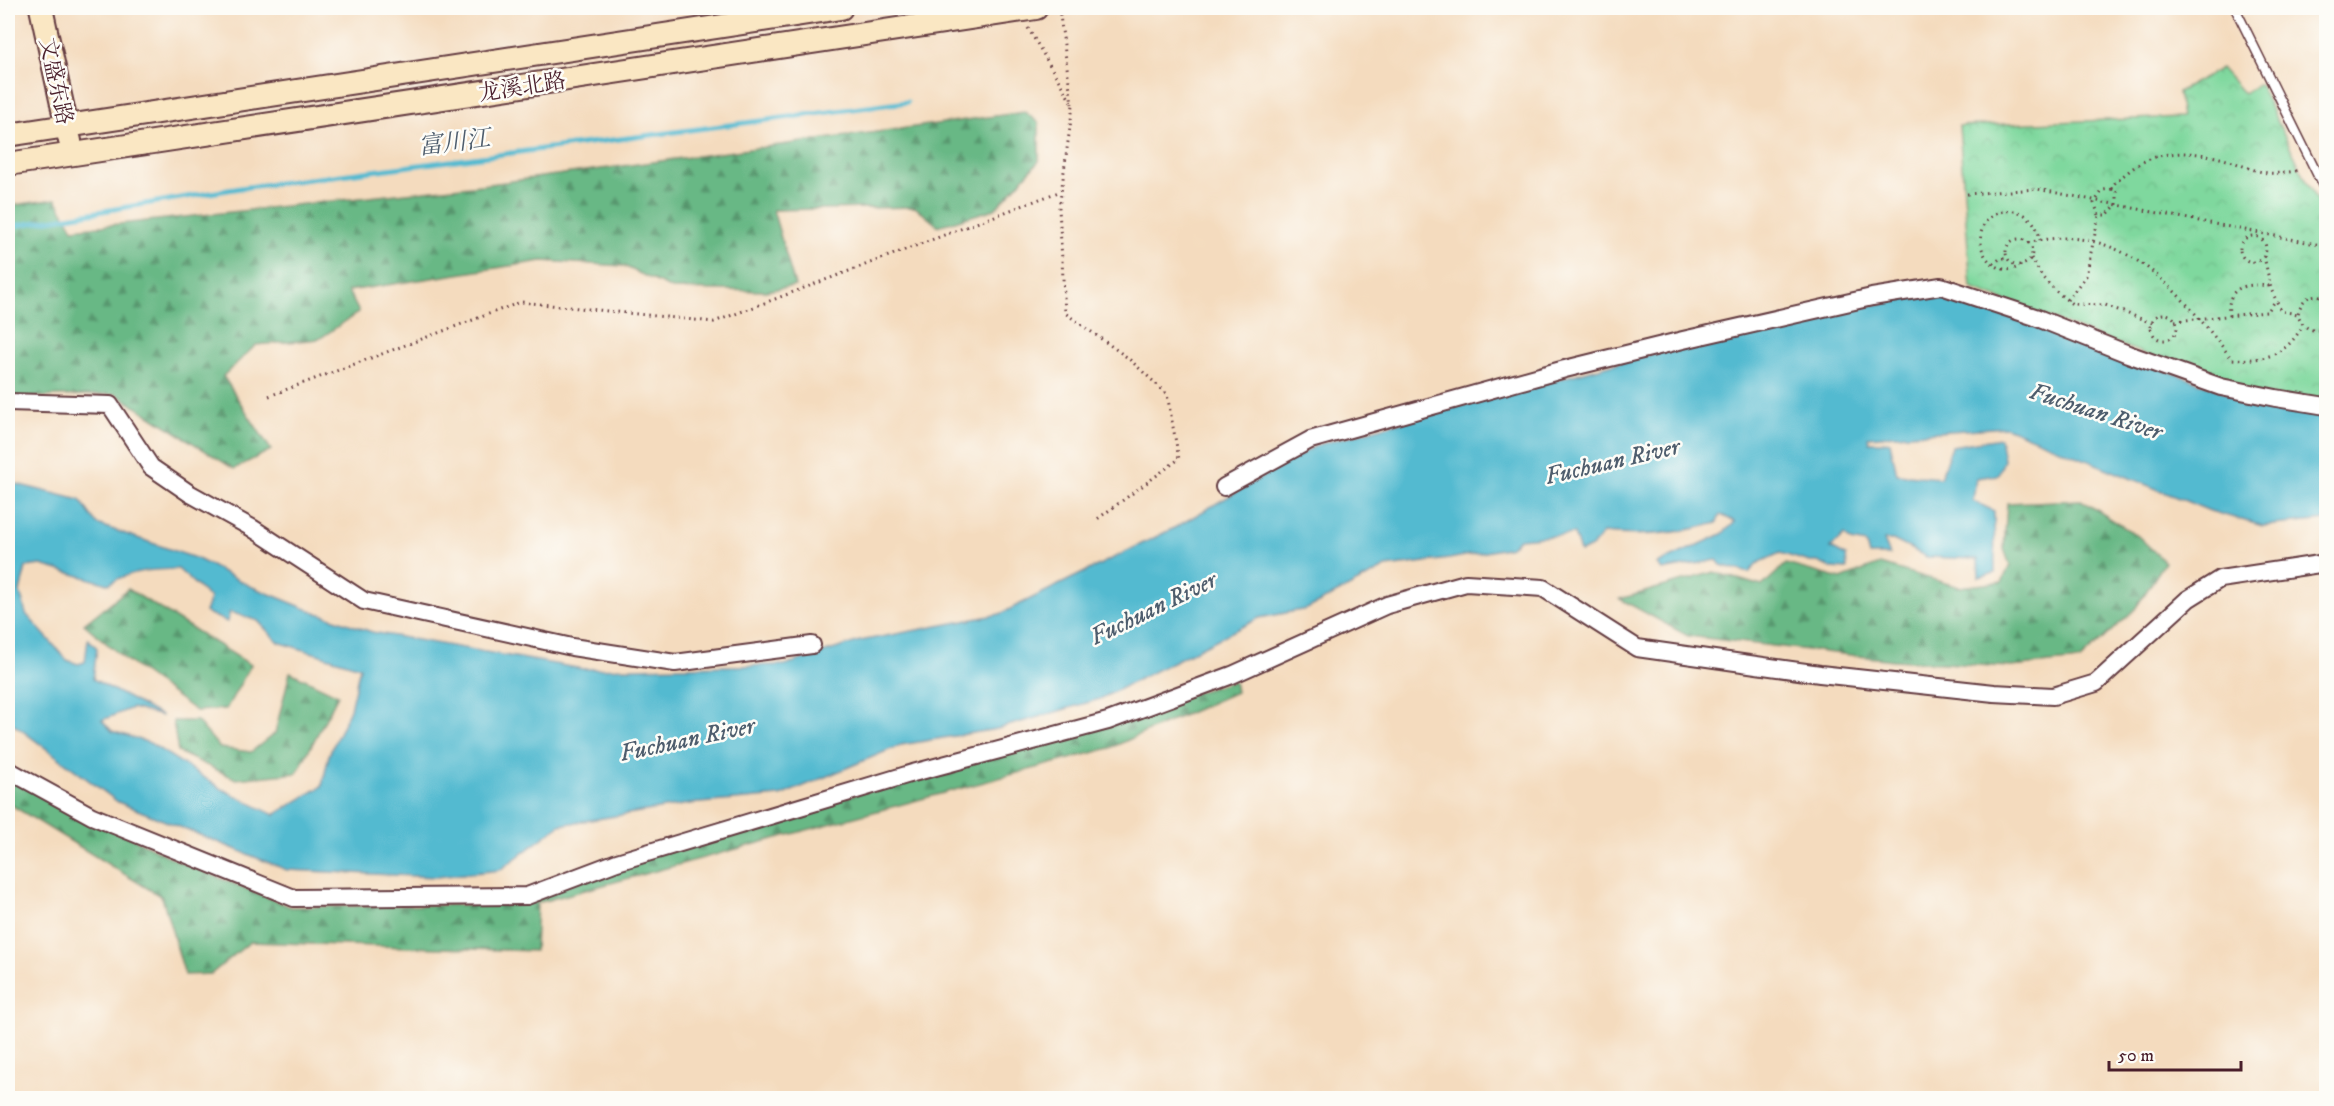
<svg xmlns="http://www.w3.org/2000/svg" width="2334" height="1106" viewBox="0 0 2334 1106" font-family="'IM FELL DW Pica','Noto Serif SC',serif">
<style>
.forest{fill:url(#forest-firs);stroke:#586c58;stroke-width:1.5}
.park{fill:url(#park-crowns);stroke:#647c64;stroke-width:1.5}
.water{fill:#53bad0;stroke:#4e6c7e;stroke-width:1.5;fill-rule:evenodd}
.lines{fill:none;stroke-linecap:round;stroke-linejoin:round}
.stream{stroke:#53bad0;stroke-width:5}
.lane-casing{stroke:#643b41;stroke-width:11}
.street-casing{stroke:#643b41;stroke-width:20}
.secondary-casing{stroke:#643b41;stroke-width:26}
.path{stroke:#643b41;stroke-width:3;stroke-dasharray:1.5 4.5;stroke-linecap:butt}
.lane{stroke:#fff;stroke-width:8}
.street{stroke:#fff;stroke-width:16}
.secondary{stroke:#fae7c3;stroke-width:22}
.labels{text-anchor:middle;stroke-width:5;stroke-linejoin:round;paint-order:stroke}
.street-label{font-size:22px;fill:#4a1f2b;stroke:#fdfcf7}
.water-label{font-size:24px;font-style:italic;fill:#4e5d6d;stroke:#fdfcf7}
</style>
<defs>
<pattern id="forest-firs" width="22" height="20" patternUnits="userSpaceOnUse" patternTransform="scale(1.5)"><rect width="22" height="20" fill="#67b885"/><path d="M5 1l3.5 6h-7zM16 11l3.5 6h-7z" fill="#57956d"/></pattern>
<pattern id="park-crowns" width="20" height="18" patternUnits="userSpaceOnUse" patternTransform="scale(1.5)"><rect width="20" height="18" fill="#7fd89e"/><path d="M2 6a3 3 0 1 1 6 0M12 15a3 3 0 1 1 6 0" fill="none" stroke="#6fb988"/></pattern>
</defs>
<rect width="100%" height="100%" fill="#fdfcf7"/>
<filter id="ink" filterUnits="userSpaceOnUse"><feTurbulence type="fractalNoise" baseFrequency=".0167" numOctaves="2"/><feDisplacementMap in="SourceGraphic" scale="12" xChannelSelector="R" yChannelSelector="G"/><feConvolveMatrix kernelMatrix="1 2 1 2 8 2 1 2 1" color-interpolation-filters="sRGB"/></filter>
<filter id="wash" filterUnits="userSpaceOnUse"><feTurbulence type="fractalNoise" baseFrequency=".008" numOctaves="4" result="noise"/><feDisplacementMap in="SourceGraphic" scale="24" xChannelSelector="R" yChannelSelector="G"/><feGaussianBlur stdDeviation="1.35" result="paint"/><feColorMatrix in="noise" values="0 0 0 0 0 0 0 0 0 0 0 0 0 0 0 0 0 1.4 0 .05"/><feComposite in="paint" operator="in"/></filter>
<g filter="url(#wash)">
<rect width="100%" height="100%" fill="#f4dbbe"/>
<path class="forest" d="M1025,112L1039,123V161L995,209L938,226L915,207L773,210L795,286L765,291L672,289L624,266L542,261L348,291L359,312L319,339L256,345L223,376L271,450L234,469L116,394L8,398V206L56,199L73,229L490,184Z
M2081,500L2138,536L2165,562L2135,609L2080,660L2011,667L1893,660L1688,636L1620,599L1714,572L1762,586L1786,564L1841,579L1880,564L1959,587L2002,582L2010,565L2004,549L2007,503Z
M128,589L251,665L226,709L196,711L126,660L84,624Z
M290,672L338,695L297,773L236,779L178,752L173,721H197L220,748L251,752L275,733Z
M1234,681L1236,692L1110,748L537,903L535,951L250,942L211,974L185,975L162,897L8,803V776L178,861L291,907L524,904L534,898L617,866Z"/>
<path class="park" d="M2221,68L2244,94L2259,84L2326,220V402L2245,392L1971,288L1959,126L2182,117L2178,92Z"/>
<path class="water" d="M1935,292L2122,354L2260,405L2326,412V520L2263,526L2210,511L2006,427L1868,437L1869,442H1890L1897,474L1940,478L1952,446L2000,438L2004,460L1998,475L1976,478L1973,501L1994,511L1995,573L1979,577L1978,559L1927,557L1893,540H1884L1890,555H1869L1866,544L1851,541L1844,535L1831,548L1846,556L1847,569L1831,568L1818,562H1810L1780,553L1756,564L1749,573L1721,565L1717,560L1662,570L1657,564L1722,534L1735,522L1720,514L1717,523C1679,534 1642,537 1603,533L1592,547L1580,552L1574,534L1519,539L1511,547L1449,559L1386,567L1307,609L1259,618L1100,699L997,729L901,745L780,796L689,804L560,825L500,870L436,877L287,870L118,802L8,720V482L80,500L97,524L198,559L250,586L309,610L372,632L583,669L785,665L860,641L1000,614L1176,527L1317,445L1676,347L1783,330L1834,313ZM41,565L108,584C133,570 150,570 178,569L210,598L205,612L227,622L230,612L258,621L278,642L360,667L350,709L329,755L322,786L274,815L222,789L150,743L112,731L102,720L132,708L162,716L93,679L97,648L88,639L85,662L78,664L67,660L26,614L20,592L26,567Z"/>
<g class="lines">
<path class="stream" d="M8,227L240,188L907,102"/>
</g>
</g>
<g filter="url(#ink)">
<g class="lines">
<defs>
<path id="lane" d="M2235,8L2326,192"/>
<path id="street" d="M8,402L110,405L151,467L189,493L252,528L364,601L572,647L675,663L812,645
M1224,487L1310,440L1565,369L1683,340L1872,297L1941,286L2035,317L2128,354L2221,387L2276,398L2326,406
M8,770L92,816L294,898L527,896L617,862L913,773L1108,721L1232,675L1387,605L1466,583L1543,588L1637,648L1820,674L1994,693L2053,696L2096,683L2188,599L2220,579L2326,563"/>
<path id="secondary" d="M41,8L70,141
M8,135L841,8
M8,164L1036,8"/>
</defs>
<use href="#lane" class="lane-casing"/>
<use href="#street" class="street-casing"/>
<use href="#secondary" class="secondary-casing"/>
<path class="path" d="M1059,8L1072,104
M1028,28L1073,105L1059,208L1065,313L1128,358L1167,394L1179,459L1096,520
M2112,189C2114,181 2122,177 2128,172C2153,150 2189,150 2220,158C2236,162 2252,171 2268,173C2279,174 2290,172 2300,170
M2112,189L2117,190V204L2107,215H2099L2094,203L2103,190Z
M1967,194L2037,189L2326,246
M2240 249a13 13 0 1 1 26 0a13 13 0 1 1-26 0Z
M2006 252a13 13 0 1 1 26 0a13 13 0 1 1-26 0Z
M2028,243C2123,218 2180,293 2232,359C2265,361 2286,356 2303,325
M2264,256L2271,289L2281,311L2298,314
M2031,258L2043,278L2057,292L2072,304L2105,305L2152,323
M1993,264L2001,258H2007
M2021,265C2013,271 2005,271 1996,266C1987,261 1982,253 1981,243C1976,204 2034,197 2040,240
M2326,298C2312,291 2301,299 2298,314C2302,328 2313,334 2326,328
M2067,300L2086,276L2099,215
M2151 327a13 13 0 1 1 26 0a13 13 0 1 1-26 0Z
M2229,316C2226,286 2245,283 2270,286
M2175,321L2267,312L2276,300
M269,396L521,302L714,322L1061,191"/>
<use href="#lane" class="lane"/>
<use href="#street" class="street"/>
<use href="#secondary" class="secondary"/>
</g>
</g>
<g class="labels">
<g class="street-label">
<text transform="translate(57 81) rotate(78)" y="8">文盛东路</text>
<text transform="translate(522 86) rotate(-9)" y="8">龙溪北路</text>
</g>
<g class="water-label">
<text transform="translate(454 142) rotate(-7)" y="8">富川江</text>
<text transform="translate(2096 411) rotate(18)" y="8">Fuchuan River</text>
<text transform="translate(1612 461) rotate(-13)" y="8">Fuchuan River</text>
<text transform="translate(1153 608) rotate(-26)" y="8">Fuchuan River</text>
<text transform="translate(687 739) rotate(-12)" y="8">Fuchuan River</text>
</g>
</g>
<rect width="2334" height="1106" fill="none" stroke="#fdfcf7" stroke-width="30"/>
<path d="M2109 1061v9h132v-9" fill="none" stroke="#4a1f2b" stroke-width="3"/>
<text x="2118" y="1061" font-size="18" fill="#4a1f2b" stroke="#fdfcf7" stroke-width="4.5" paint-order="stroke">50 m</text>
</svg>
